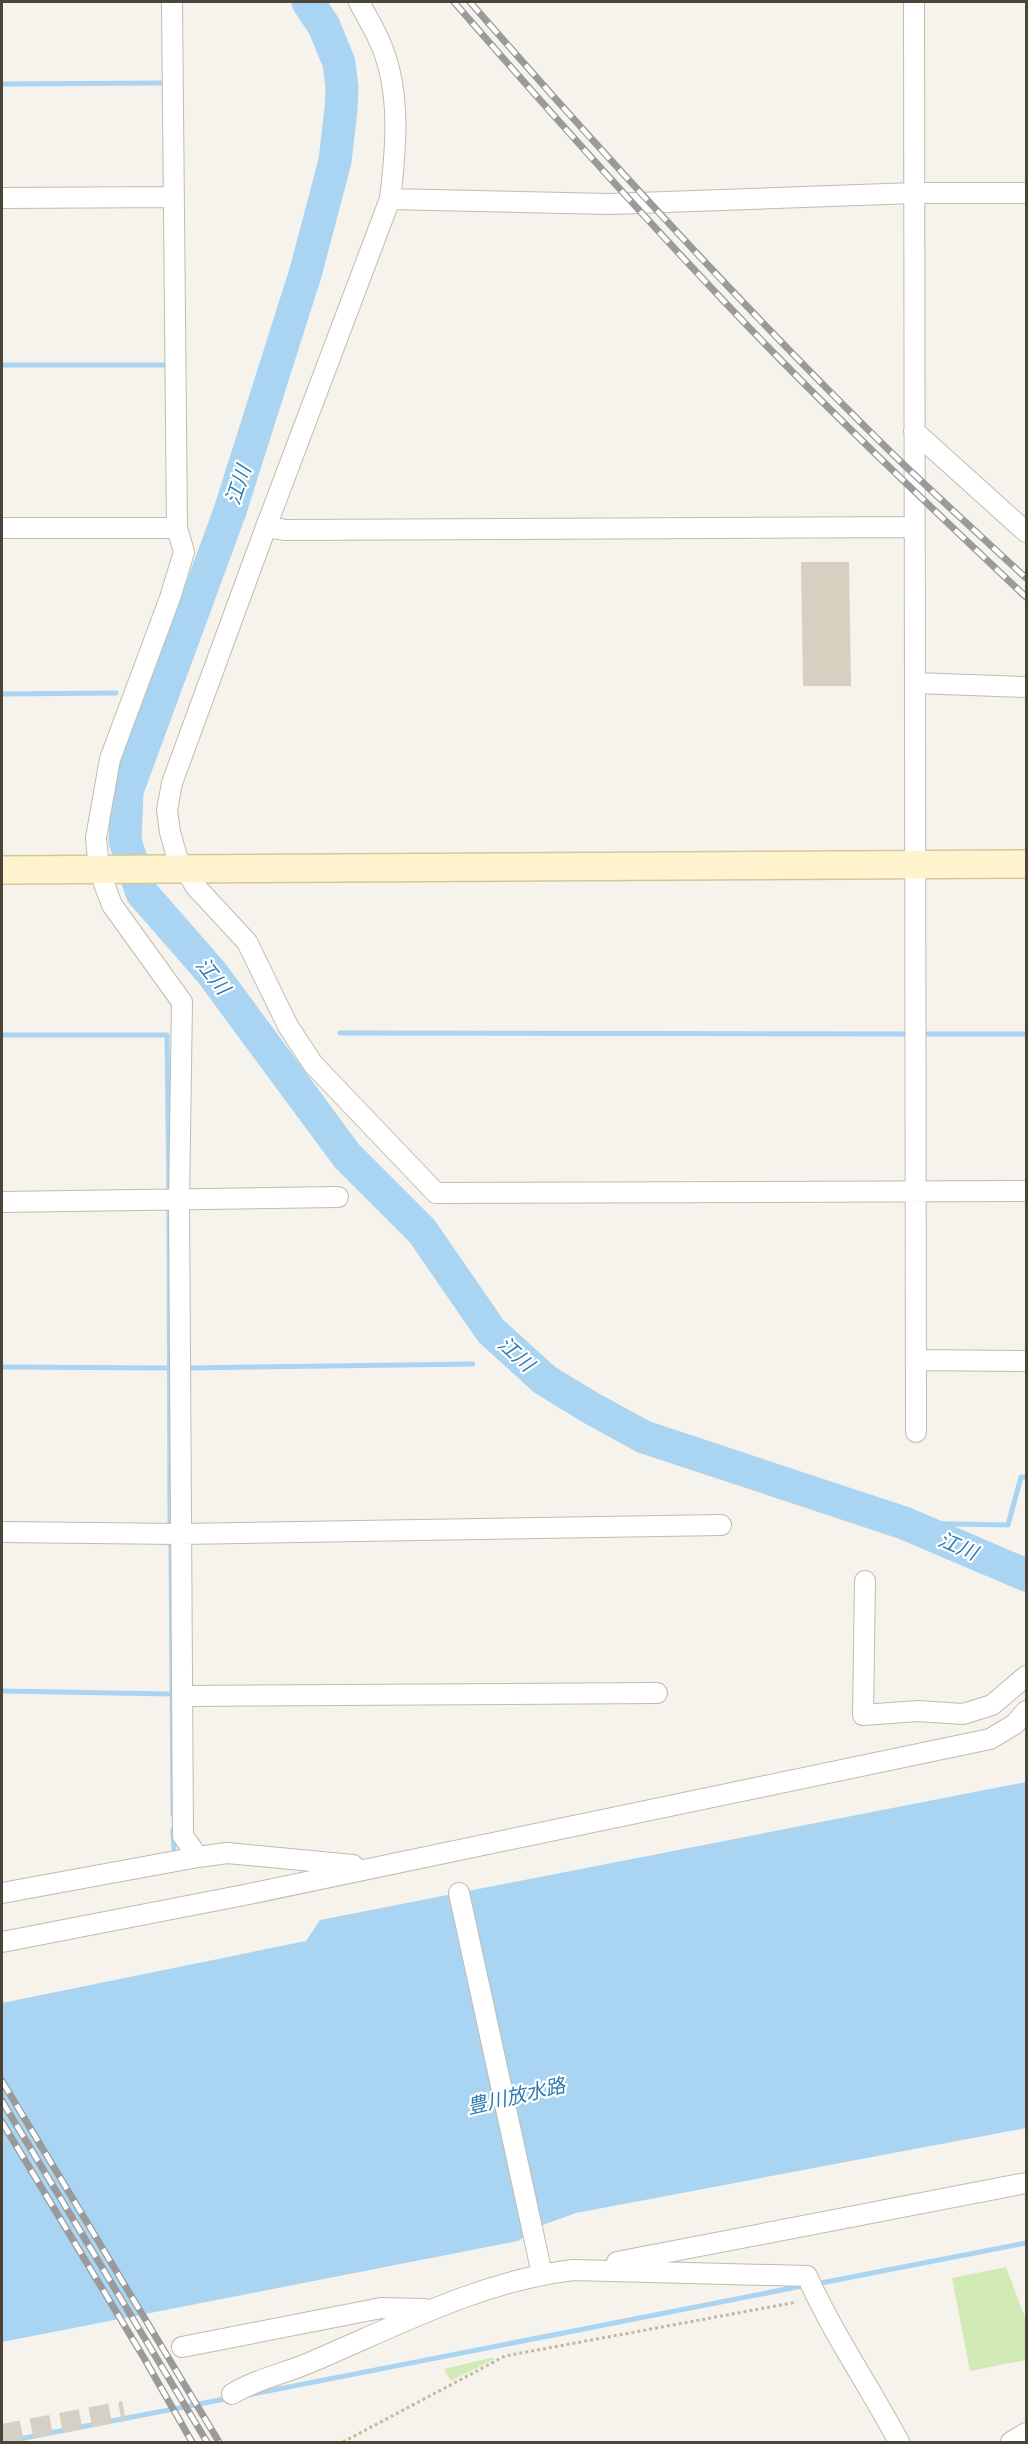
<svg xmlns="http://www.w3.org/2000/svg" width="1028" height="2444" viewBox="0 0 1028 2444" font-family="Raleway,'Noto Sans JP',sans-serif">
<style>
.green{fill:#d2eab5}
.water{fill:#a9d4f2}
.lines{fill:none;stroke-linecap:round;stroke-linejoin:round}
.stream{stroke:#a9d4f2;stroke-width:5}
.river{stroke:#a9d4f2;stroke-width:33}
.building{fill:#d8cfc1}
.street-tunnel{stroke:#d4d0c8;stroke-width:20;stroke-dasharray:20 10;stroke-linecap:butt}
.street-casing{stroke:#c2bbae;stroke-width:22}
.secondary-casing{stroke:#d6c79b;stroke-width:30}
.path{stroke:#c4b79f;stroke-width:3;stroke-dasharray:3 3;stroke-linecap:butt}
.street{stroke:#fff;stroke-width:20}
.secondary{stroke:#fff3cd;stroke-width:27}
.rail-casing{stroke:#9a9a9a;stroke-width:7}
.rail{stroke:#fff;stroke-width:4.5;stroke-dasharray:14;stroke-linecap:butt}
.labels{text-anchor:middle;stroke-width:4.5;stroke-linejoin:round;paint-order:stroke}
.water-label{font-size:20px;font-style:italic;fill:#2e7ab2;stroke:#fff}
</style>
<rect width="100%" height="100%" fill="#f6f3ec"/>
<path class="green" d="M1006,2267L1026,2320V2360L970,2371L952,2278Z
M490,2358H496L451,2381L444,2369Z"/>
<path class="water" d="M1026,1782V2128L576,2213L540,2226L518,2241L2,2342V2003L306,1941L320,1920Z"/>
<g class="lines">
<path class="stream" d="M2,84L162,83
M2,365H163
M2,694L116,693
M340,1033L909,1034
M927,1034H1026
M2,1035H167L169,1193
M169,1207L170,1524
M2,1367L170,1368
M188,1368L473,1364
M904,1523L1008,1525L1021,1477H1026
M171,1545L173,1815
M2,1691L171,1694
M173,1830L174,1850
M816,2284L1026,2243
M248,2395L807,2285
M4,2442L230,2398"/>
<path class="river" d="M308,2L324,26L339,63L342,88L341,109L335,161L306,271L230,511L127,791L125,841L142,893L211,972L347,1156L422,1231L491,1331L545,1380L591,1408L644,1437L904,1523L1026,1575"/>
</g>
<path class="building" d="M801,562H849L851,686H803Z"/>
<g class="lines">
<path class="street-tunnel" d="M2,2434L124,2411"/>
<defs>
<path id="street" d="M172,2L177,528L184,552L170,598L110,759L96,838L99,870L112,905L182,1002L179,1201L183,1836L198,1857
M359,2C366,16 376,31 382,47C401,94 396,150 390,199L266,527L172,783L167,810L170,832L177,857L196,887L247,942L288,1026L313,1064L436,1193L1026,1191
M914,2L916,1432
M2,198L174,197
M390,199L610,204L914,193H1026
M914,431L1026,532
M266,527L286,530L914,527
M2,528H177
M915,683L1026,687
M2,1202L338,1197
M916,1360L1026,1361
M2,1532L180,1534L721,1525
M865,1581L863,1715L918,1711L963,1714L992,1705L1026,1676
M183,1696L657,1693
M2,1893L198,1857L227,1853L353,1865
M459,1893L542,2274
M2,1942L244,1895L990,1739L1015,1724L1026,1711
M617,2262L1026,2183
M182,2347L381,2308L424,2309
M232,2394C258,2378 288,2373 316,2360C400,2324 482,2281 573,2270L807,2276C833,2334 870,2387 899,2442
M1011,2442L1026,2433"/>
<path id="secondary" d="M2,870L1026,864"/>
</defs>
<use href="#street" class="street-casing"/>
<use href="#secondary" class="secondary-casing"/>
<path class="path" d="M343,2442L505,2356L797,2302"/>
<use href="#street" class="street"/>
<use href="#secondary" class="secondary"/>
<defs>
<path id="rail" d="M454,2C555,118 658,234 765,344C850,431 938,514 1026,597
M470,2C608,160 750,315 900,461C942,501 984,539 1026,578
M2,2081L219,2442
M2,2101L207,2442
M2,2122L144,2358L192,2442"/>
</defs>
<use href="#rail" class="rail-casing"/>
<use href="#rail" class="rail"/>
</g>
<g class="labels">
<g class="water-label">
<text transform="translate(238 485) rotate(-72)" y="7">江川</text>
<text transform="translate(213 976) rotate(51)" y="7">江川</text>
<text transform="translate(516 1354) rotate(42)" y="7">江川</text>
<text transform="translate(958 1546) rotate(23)" y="7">江川</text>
<text transform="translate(516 2096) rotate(-13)" y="7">豊川放水路</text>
</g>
</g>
<rect width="1028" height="2444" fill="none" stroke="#4b4439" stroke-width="6"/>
</svg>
